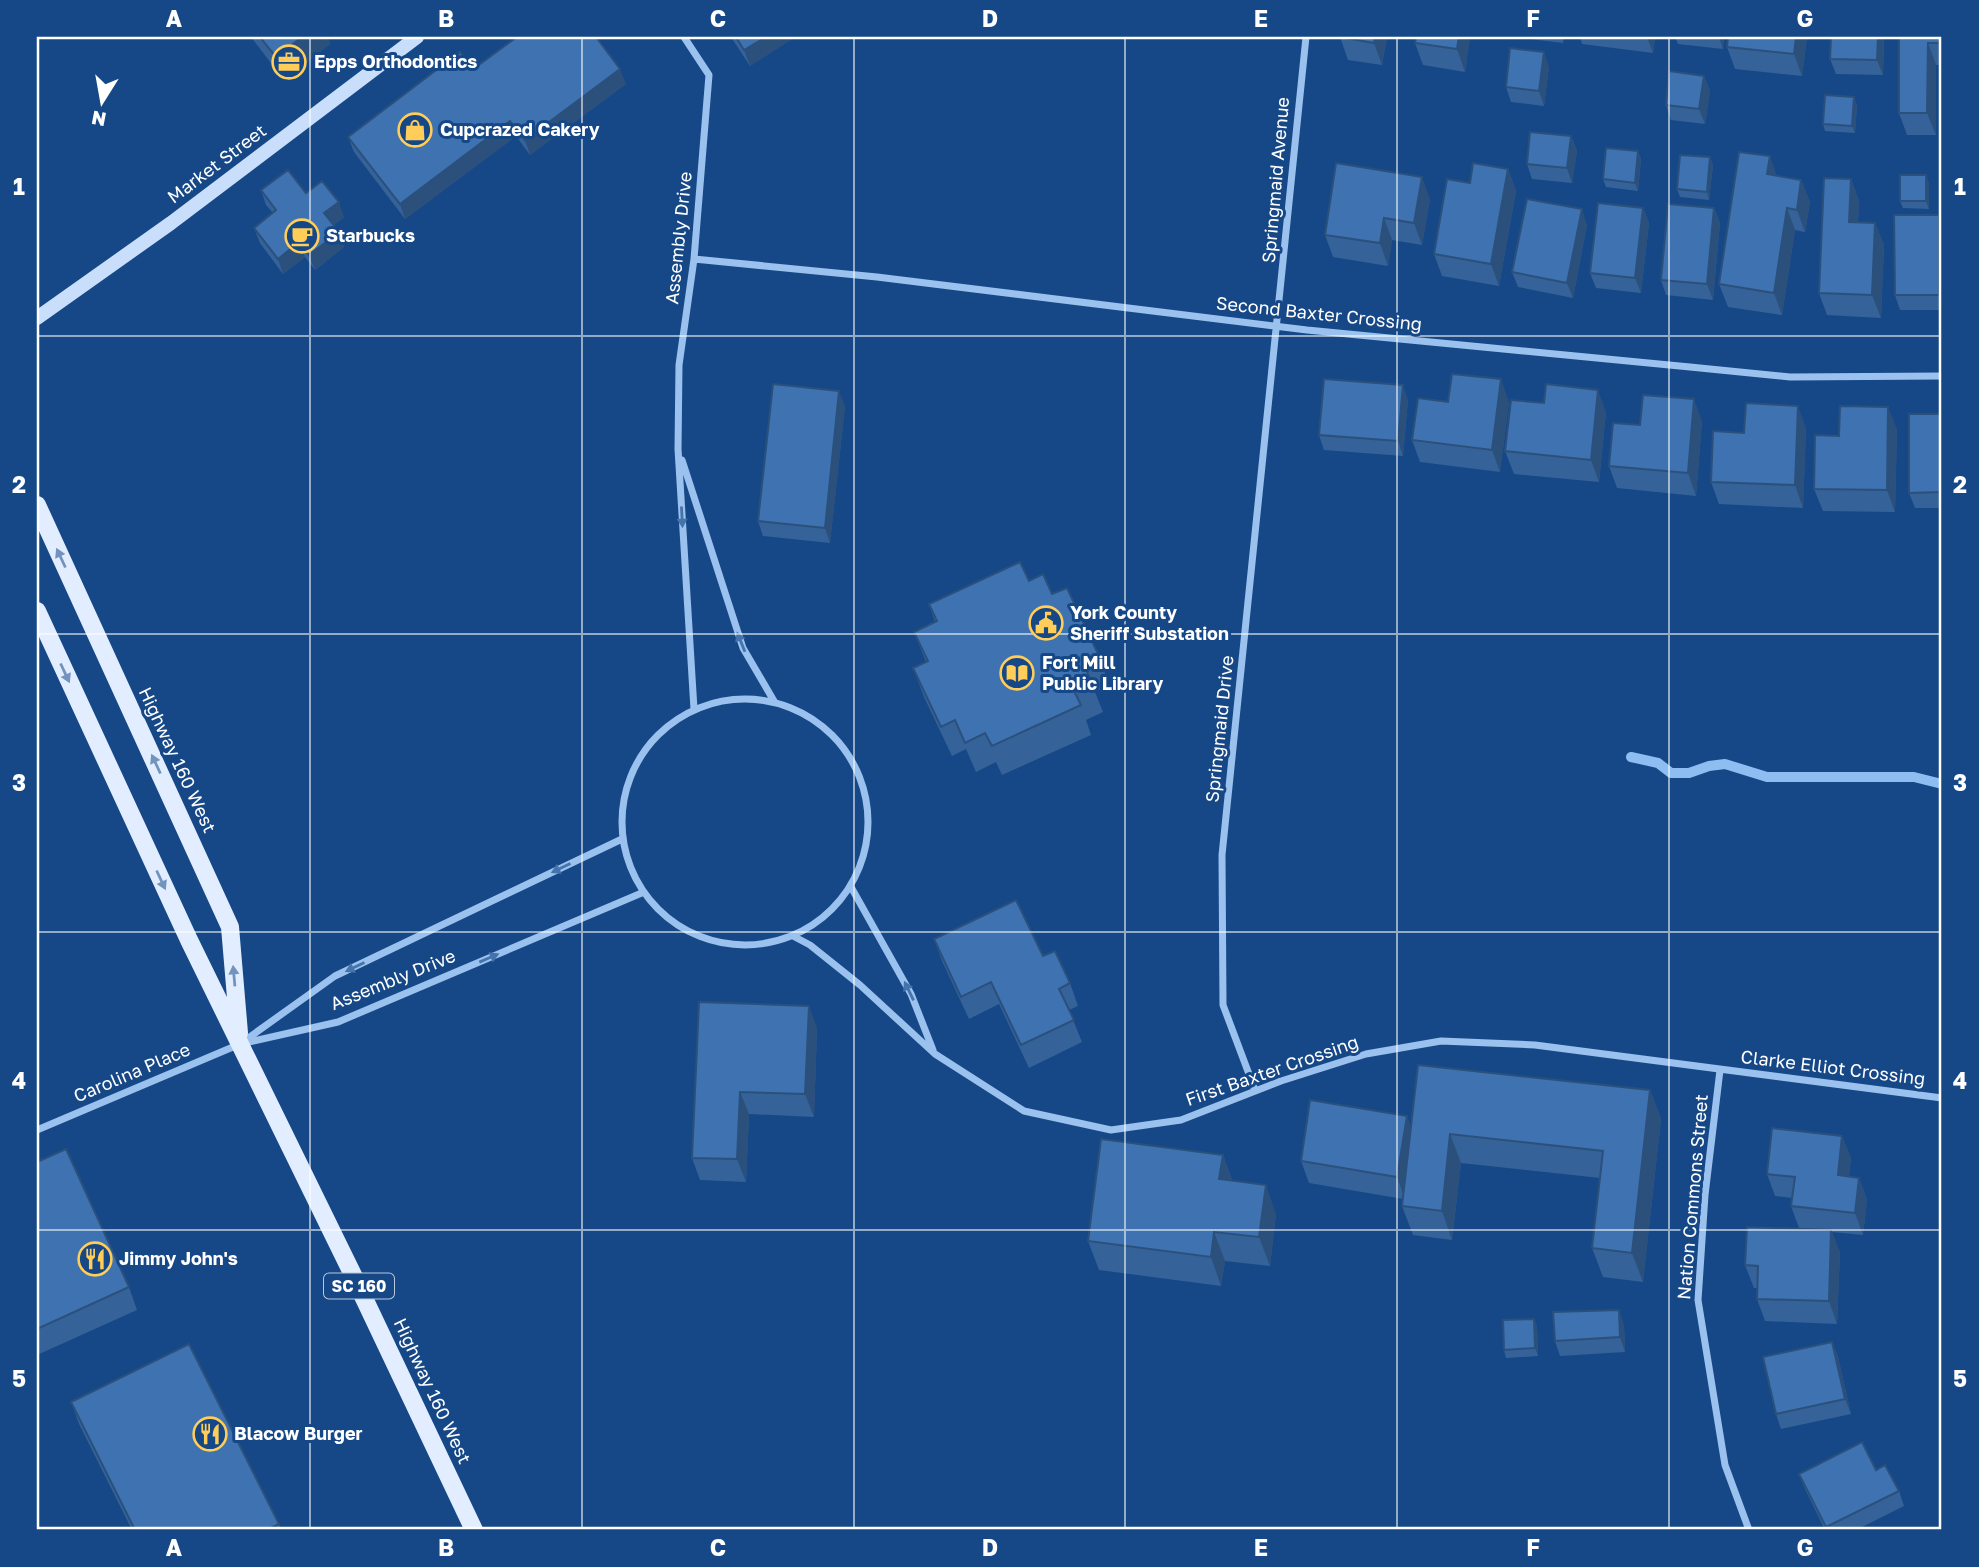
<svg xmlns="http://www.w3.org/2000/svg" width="1979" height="1567" viewBox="0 0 1979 1567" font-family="'Golos Text',sans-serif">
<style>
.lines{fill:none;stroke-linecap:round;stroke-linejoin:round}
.stream{stroke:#8dbdf1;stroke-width:10}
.street{stroke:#9bc2ee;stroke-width:7}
.secondary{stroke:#c8defa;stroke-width:14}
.primary{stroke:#e2eeff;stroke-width:18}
.wall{fill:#356298}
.shaded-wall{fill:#2b507c}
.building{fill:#3e72b1;stroke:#2b507c;stroke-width:2}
.oneway{fill:#4573ab}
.oneway2{fill:#7293bd}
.grid{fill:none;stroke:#fff;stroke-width:2;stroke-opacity:0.55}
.labels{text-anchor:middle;stroke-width:6;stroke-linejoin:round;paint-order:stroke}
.shield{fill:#164887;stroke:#b9c8db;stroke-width:2}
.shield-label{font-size:16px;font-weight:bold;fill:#fff}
.poi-label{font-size:18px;font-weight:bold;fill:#fff;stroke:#164887;text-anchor:start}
.street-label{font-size:18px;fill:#fff;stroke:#164887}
.neatline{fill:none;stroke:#fff;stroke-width:2.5}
.grid-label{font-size:23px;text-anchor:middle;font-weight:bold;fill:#fff}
</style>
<rect width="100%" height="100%" fill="#164887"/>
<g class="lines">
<path class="stream" d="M1631,757L1658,763L1671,773H1689L1709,766L1725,764L1767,777H1914L1942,784"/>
<path class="street" d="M684,37L709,75L694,259L679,365L678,449L694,709
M694,259L877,277L1307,330L1690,367L1790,377L1942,376
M682,460L743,648L774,701
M622 822a123 123 0 1 1 246 0a123 123 0 1 1-246 0Z
M851,887L911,994L933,1050
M793,936L810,945L860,985L935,1054L1024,1111L1111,1130L1181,1120L1281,1081L1366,1054L1441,1041L1535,1045L1942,1098
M244,1041L335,976L622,839
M1720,1070L1705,1195L1698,1300L1725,1465L1749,1530
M1255,1090L1223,1005L1222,855L1306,37
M37,1130L240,1044L338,1022L644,892"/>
<path class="secondary" d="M37,318L171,223L417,37"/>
<path class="primary" d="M37,505L230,927L239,1033
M37,611L189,940L353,1275L474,1530"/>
</g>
<path class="wall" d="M251,37H328L330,44L284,80Z
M731,37H795L750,66Z
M1340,37H1387L1382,65L1348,60Z
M1470,37L1465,72L1423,65L1415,43Z
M1515,37H1564L1563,43Z
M1580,37H1655L1653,53L1582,44Z
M1675,37H1724L1723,49L1678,44Z
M1728,37H1807L1802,76L1735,69L1727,47Z
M1831,37H1884L1883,75L1836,74L1830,59Z
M1899,37H1942V65H1936V135H1907L1899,113Z
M1549,67L1544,106L1511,102L1506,87Z
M473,69L626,84L530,155L516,136L405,219L354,152L348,137Z
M1704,76L1710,91L1705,124L1671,120L1666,105Z
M1857,105L1855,133L1825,131L1823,124Z
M1571,136L1577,151L1572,183L1532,179L1527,164Z
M1638,151L1641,159L1638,191L1606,187L1603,179Z
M1710,157L1713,165L1709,200L1680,197L1677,189Z
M1508,169L1516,191L1499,286L1442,276L1434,254L1470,183Z
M1777,176L1801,180L1810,202L1805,232L1795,230L1782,315L1728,307L1719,284Z
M1851,179L1859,201L1858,222L1875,223L1884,245L1881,318L1827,315L1819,293Z
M1929,183V209L1903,208L1900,201Z
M261,190L306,193L344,217L334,225L339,232L344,247L315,270L305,257L283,274L260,243L254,228L273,213L266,205Z
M1430,199L1422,245L1392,240L1388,266L1333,257L1325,235Z
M1643,208L1649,223L1641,293L1596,288L1590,273Z
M1714,208L1720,223L1713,300L1666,295L1661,280Z
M1939,215L1942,225V310H1900L1895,295Z
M1587,225L1573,298L1518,287L1512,272Z
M1408,400L1403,456L1324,450L1319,435Z
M1448,402H1509L1500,472L1420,462L1412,440Z
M845,406L830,543L763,536L758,521Z
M1606,412L1599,482L1514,474L1505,451Z
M1942,414V508H1915L1909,493Z
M1702,421L1696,496L1617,488L1609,466L1640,425Z
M1806,428L1803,508L1719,504L1711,482L1744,433Z
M1897,429L1895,512L1823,511L1814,489L1839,436Z
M1029,581L1052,594L1099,656L1109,685L1095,692L1103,712L1086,720L1091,735L1002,775L996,762L976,772L966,749L952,756L924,697L913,668L926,662L914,632L935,622L929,604Z
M934,939L1043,956L1070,983L1078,1006L1069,1010L1082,1042L1029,1068L999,1004L969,1019L942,961Z
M699,1002L817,1028L814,1117L749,1114L746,1182L700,1180L692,1158Z
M1650,1090L1661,1119L1643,1282L1603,1277L1592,1248L1600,1178L1461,1163L1452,1240L1413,1235L1402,1206L1403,1199L1309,1183L1301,1161L1411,1127Z
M1842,1136L1851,1158L1849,1176L1859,1178L1867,1200L1863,1235L1832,1232L1840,1253L1837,1324L1765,1321L1757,1299V1288H1754L1745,1265L1814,1230L1799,1228L1791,1206L1792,1198L1775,1196L1767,1174Z
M1223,1155L1232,1180L1276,1214L1270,1266L1225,1261L1221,1286L1099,1270L1088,1241Z
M37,1162L129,1287L137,1310L37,1355Z
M1619,1310L1624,1326L1625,1352L1560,1356L1555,1341Z
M1534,1319L1537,1327L1538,1356L1506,1358L1504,1350Z
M1832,1342L1838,1357L1851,1414L1781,1429L1776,1414Z
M71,1402L279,1524L281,1530H132L79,1424Z
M1876,1470L1899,1491L1904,1506L1856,1530H1825L1805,1489L1799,1474Z"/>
<path class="shaded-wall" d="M302,37H328L330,44L284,80L276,57Z
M766,37H795L750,66L744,50Z
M1375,37H1387L1382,65L1374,43Z
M1459,37H1470L1465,72L1457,49Z
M1647,37H1655L1653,53Z
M1719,37H1724L1723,49Z
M1796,37H1807L1802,76L1794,54Z
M1878,37H1884L1883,75L1877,60Z
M1928,43L1936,65V135L1927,113Z
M1544,52L1549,67L1544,106L1539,91Z
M620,69L626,84L530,155L525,140Z
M1704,76L1710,91L1705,124L1699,109Z
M1854,97L1857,105L1855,133L1852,126Z
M510,121L516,136L405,219L400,204Z
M1571,136L1577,151L1572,183L1567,168Z
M1638,151L1641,159L1638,191L1635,183Z
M1770,156L1778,179L1767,174Z
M1710,157L1713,165L1709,200L1707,192Z
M1508,169L1516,191L1499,286L1491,264Z
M1926,175L1929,183V209L1926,201Z
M1422,177L1430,199L1422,245L1414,223Z
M1851,179L1859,201L1857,244L1849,222Z
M1801,180L1810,202L1805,232L1797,210Z
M339,202L344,217L330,228L324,213Z
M1643,208L1649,223L1641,293L1635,278Z
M1714,208L1720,223L1713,300L1707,284Z
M1787,208L1795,230L1782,315L1774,293Z
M1582,209L1587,225L1573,298L1567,283Z
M1939,215L1942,225V303L1939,295Z
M1384,218L1392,240L1388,266L1380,243Z
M1875,223L1884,245L1881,318L1872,295Z
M339,232L344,247L315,270L309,255Z
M299,242L305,257L283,274L278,259Z
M1501,379L1509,402L1500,472L1492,450Z
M1403,385L1408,400L1403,456L1398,441Z
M1598,390L1606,412L1599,482L1591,460Z
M839,391L845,406L830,543L825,528Z
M1694,399L1702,421L1696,496L1688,473Z
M1798,406L1806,428L1803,508L1795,485Z
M1888,407L1897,429L1895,512L1887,490Z
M809,1006L817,1028L814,1117L805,1094Z
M1650,1090L1661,1119L1643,1282L1632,1253Z
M740,1092L749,1114L746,1182L737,1159Z
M1407,1116L1415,1138L1405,1199L1397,1177Z
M1450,1134L1461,1163L1452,1240L1442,1211Z
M1842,1136L1851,1158L1846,1197L1838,1175Z
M1223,1155L1233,1184L1219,1179Z
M1859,1178L1867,1200L1863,1235L1855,1213Z
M1266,1185L1276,1214L1270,1266L1259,1237Z
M1831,1230L1840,1253L1837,1324L1829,1301Z
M1214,1232L1225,1261L1221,1286L1211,1257Z
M1619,1310L1624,1326L1625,1352L1620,1337Z
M1534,1319L1537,1327L1538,1356L1535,1348Z
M1832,1342L1838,1357L1851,1414L1845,1399Z"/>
<path class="building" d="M260,37H302L276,57Z
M517,37H596L620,69L525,140L510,121L400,204L348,137L460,52L473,69Z
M736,37H766L744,50Z
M1340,37H1375L1374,43Z
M1416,37H1459L1457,49L1415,43Z
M1728,37H1796L1794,54L1727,47Z
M1831,37H1878L1877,60L1830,59Z
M1899,37H1942V43H1928L1927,113H1899Z
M1510,48L1544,52L1539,91L1506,87Z
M1669,71L1704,76L1699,109L1666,105Z
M1825,95L1854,97L1852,126L1823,124Z
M1530,132L1571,136L1567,168L1527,164Z
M1606,148L1638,151L1635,183L1603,179Z
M1739,152L1770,156L1767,174L1801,180L1797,210L1787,208L1774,293L1719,284Z
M1680,155L1710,157L1707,192L1677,189Z
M1336,163L1422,177L1414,223L1384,218L1380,243L1325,235Z
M1473,163L1508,169L1491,264L1434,254L1447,179L1470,183Z
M288,170L306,193L322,181L339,202L324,213L339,232L309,255L299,242L278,259L254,228L276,210L261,190Z
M1900,175H1926V201H1900Z
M1824,178L1851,179L1849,222L1875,223L1872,295L1819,293Z
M1527,199L1582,209L1567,283L1512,272Z
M1598,203L1643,208L1635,278L1590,273Z
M1668,204L1714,208L1707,284L1661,280Z
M1894,215H1939V295H1895Z
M1452,374L1501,379L1492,450L1412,440L1418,398L1448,402Z
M1324,379L1403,385L1398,441L1319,435Z
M773,384L839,391L825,528L758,521Z
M1546,384L1598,390L1591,460L1505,451L1511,400L1544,403Z
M1643,395L1694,399L1688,473L1609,466L1613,423L1640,425Z
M1746,403L1798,406L1795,485L1711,482L1713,431L1744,433Z
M1840,406L1888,407L1887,490L1814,489L1815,435L1839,436Z
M1909,414H1942V492L1909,493Z
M1020,562L1029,581L1043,574L1052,594L1067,588L1099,656L1083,663L1092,683L1074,691L1081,705L992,746L985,733L965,743L955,720L941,727L913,668L928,661L914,632L937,621L929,604Z
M1016,900L1043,956L1055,951L1070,983L1059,989L1074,1020L1021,1045L991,982L961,997L934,939Z
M699,1002L809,1006L805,1094L740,1092L737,1159L692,1158Z
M1418,1065L1650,1090L1632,1253L1592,1248L1603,1151L1450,1134L1442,1211L1402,1206Z
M1310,1100L1407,1116L1397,1177L1301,1161Z
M1772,1128L1842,1136L1838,1175L1859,1178L1855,1213L1791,1206L1795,1177L1767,1174Z
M1101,1139L1223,1155L1219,1179L1266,1185L1259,1237L1214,1232L1211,1257L1088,1241Z
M66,1149L129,1287L37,1329V1162Z
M1747,1227L1831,1230L1829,1301L1757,1299L1758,1266L1745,1265Z
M1619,1310L1620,1337L1555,1341L1553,1312Z
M1534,1319L1535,1348L1504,1350L1503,1320Z
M1832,1342L1845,1399L1776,1414L1763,1357Z
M189,1344L279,1524L267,1530H135L71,1402Z
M1862,1442L1876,1470L1885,1465L1899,1491L1826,1527L1799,1474Z"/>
<defs><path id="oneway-solid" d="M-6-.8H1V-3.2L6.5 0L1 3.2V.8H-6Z" transform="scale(1.75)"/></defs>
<g class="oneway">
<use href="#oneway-solid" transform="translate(682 517) rotate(87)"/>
<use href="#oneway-solid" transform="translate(741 642) rotate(-112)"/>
<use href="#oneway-solid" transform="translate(561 868) rotate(154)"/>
<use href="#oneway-solid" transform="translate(489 958) rotate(-23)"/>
<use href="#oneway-solid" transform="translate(355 967) rotate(154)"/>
<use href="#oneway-solid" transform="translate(909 991) rotate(-116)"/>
</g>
<g class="oneway2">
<use href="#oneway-solid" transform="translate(61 558) rotate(-115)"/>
<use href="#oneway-solid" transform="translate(65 673) rotate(65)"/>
<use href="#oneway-solid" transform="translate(156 764) rotate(-115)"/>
<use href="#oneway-solid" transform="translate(161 880) rotate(65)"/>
<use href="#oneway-solid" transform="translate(234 976) rotate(-95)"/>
</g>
<path class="grid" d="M310,37V1530M582,37V1530M854,37V1530M1125,37V1530M1397,37V1530M1669,37V1530M37,336H1942M37,634H1942M37,932H1942M37,1230H1942"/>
<defs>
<symbol id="office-ring" viewBox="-11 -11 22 22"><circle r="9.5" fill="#164887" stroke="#ffcd58" stroke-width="1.5"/><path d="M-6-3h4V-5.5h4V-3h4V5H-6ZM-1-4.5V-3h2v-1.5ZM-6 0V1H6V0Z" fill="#ffcd58"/></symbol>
<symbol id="shop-ring" viewBox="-11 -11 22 22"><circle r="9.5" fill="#164887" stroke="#ffcd58" stroke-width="1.5"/><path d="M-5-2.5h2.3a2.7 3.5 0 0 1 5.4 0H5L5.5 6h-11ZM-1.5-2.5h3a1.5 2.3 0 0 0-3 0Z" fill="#ffcd58"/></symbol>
<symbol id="cafe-ring" viewBox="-11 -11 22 22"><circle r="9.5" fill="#164887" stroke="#ffcd58" stroke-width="1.5"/><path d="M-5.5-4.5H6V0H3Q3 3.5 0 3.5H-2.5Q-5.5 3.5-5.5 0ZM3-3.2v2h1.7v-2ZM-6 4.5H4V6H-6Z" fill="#ffcd58"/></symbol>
<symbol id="civic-ring" viewBox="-11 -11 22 22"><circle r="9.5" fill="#164887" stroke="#ffcd58" stroke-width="1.5"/><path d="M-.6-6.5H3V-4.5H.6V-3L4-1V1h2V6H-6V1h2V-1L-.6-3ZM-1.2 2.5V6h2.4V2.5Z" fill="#ffcd58"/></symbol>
<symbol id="library-ring" viewBox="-11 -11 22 22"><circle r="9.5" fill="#164887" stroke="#ffcd58" stroke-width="1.5"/><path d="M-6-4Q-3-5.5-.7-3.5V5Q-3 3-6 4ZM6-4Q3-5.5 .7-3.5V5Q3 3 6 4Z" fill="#ffcd58"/></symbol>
<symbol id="restaurant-ring" viewBox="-11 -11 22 22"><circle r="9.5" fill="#164887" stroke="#ffcd58" stroke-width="1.5"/><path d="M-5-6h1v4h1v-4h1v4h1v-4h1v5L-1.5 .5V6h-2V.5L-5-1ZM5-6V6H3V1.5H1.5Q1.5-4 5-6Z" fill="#ffcd58"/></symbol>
</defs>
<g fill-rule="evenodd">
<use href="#office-ring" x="270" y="43" width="38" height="38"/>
<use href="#shop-ring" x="396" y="111" width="38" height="38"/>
<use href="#cafe-ring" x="283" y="217" width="38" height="38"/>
<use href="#civic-ring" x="1027" y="604" width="38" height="38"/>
<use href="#library-ring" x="998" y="654" width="38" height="38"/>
<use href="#restaurant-ring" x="76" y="1240" width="38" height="38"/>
<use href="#restaurant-ring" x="191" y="1415" width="38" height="38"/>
</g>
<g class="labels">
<rect class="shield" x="324" y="1273.5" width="70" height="25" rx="5"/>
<g class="shield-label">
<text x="359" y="1292">SC 160</text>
</g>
<g class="poi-label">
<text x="314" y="68">Epps Orthodontics</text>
<text x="440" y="136">Cupcrazed Cakery</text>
<text x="326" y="242">Starbucks</text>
<text x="1070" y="619">York County<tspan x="1070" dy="21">Sheriff Substation</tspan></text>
<text x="1042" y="669">Fort Mill<tspan x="1042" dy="21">Public Library</tspan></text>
<text x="119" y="1265">Jimmy John's</text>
<text x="234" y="1440">Blacow Burger</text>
</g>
<g class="street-label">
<text transform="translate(217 164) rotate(-37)" y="6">Market Street</text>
<text transform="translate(1276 180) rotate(-85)" y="6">Springmaid Avenue</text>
<text transform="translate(679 238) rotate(-84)" y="6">Assembly Drive</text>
<text transform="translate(1319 314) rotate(6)" y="6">Second Baxter Crossing</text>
<text transform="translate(1220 729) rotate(-84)" y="6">Springmaid Drive</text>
<text transform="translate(177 760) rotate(65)" y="6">Highway 160 West</text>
<text transform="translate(393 980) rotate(-22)" y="6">Assembly Drive</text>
<text transform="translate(1833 1068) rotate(7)" y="6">Clarke Elliot Crossing</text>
<text transform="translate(1272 1071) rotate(-19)" y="6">First Baxter Crossing</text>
<text transform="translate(132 1073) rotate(-23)" y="6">Carolina Place</text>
<text transform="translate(1693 1197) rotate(-85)" y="6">Nation Commons Street</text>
<text transform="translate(432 1391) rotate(65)" y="6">Highway 160 West</text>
</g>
</g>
<rect width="1979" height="1567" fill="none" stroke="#164887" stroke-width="77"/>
<g transform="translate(102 102) rotate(191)" stroke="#164887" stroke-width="5" paint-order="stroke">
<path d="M0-5L12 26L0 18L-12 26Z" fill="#ffffff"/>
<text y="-10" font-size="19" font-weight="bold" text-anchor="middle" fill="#ffffff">N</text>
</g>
<rect x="38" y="38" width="1902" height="1490" class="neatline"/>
<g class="grid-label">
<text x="174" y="27">A</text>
<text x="446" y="27">B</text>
<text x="718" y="27">C</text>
<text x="990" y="27">D</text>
<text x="1261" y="27">E</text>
<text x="1533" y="27">F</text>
<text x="1805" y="27">G</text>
<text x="19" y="195">1</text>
<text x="1960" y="195">1</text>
<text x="19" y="493">2</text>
<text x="1960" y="493">2</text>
<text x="19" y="791">3</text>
<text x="1960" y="791">3</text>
<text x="19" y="1089">4</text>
<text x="1960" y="1089">4</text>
<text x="19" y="1387">5</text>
<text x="1960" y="1387">5</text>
<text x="174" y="1556">A</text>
<text x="446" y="1556">B</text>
<text x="718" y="1556">C</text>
<text x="990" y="1556">D</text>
<text x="1261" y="1556">E</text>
<text x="1533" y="1556">F</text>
<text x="1805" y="1556">G</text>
</g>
</svg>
